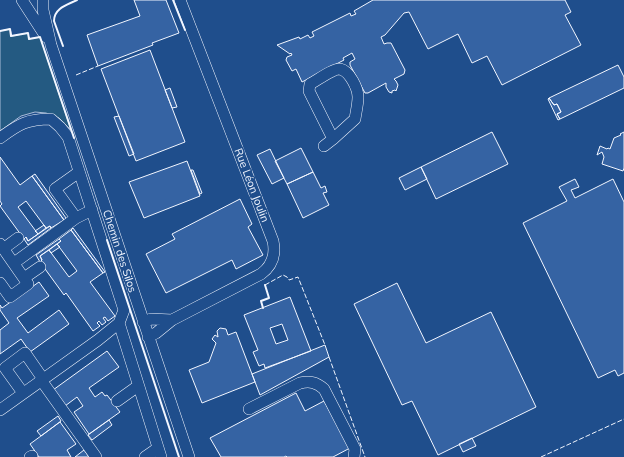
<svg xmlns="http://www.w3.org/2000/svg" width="624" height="457" viewBox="0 0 624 457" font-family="Mulish,sans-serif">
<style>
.green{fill:#245a82;stroke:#a8bbd7}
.building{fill:#3563a3;stroke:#f2f6ff;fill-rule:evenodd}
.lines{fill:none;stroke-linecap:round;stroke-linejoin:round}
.minor-casing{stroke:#f2f6ff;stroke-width:12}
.minor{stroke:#1f4e8c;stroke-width:11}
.fence{stroke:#f2f6ff;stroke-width:1;stroke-dasharray:5 2;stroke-linecap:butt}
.wall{stroke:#f2f6ff;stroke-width:2}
.labels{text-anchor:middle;stroke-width:3;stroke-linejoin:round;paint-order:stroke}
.street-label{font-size:11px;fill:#f2f6ff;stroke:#1f4e8c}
</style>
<rect width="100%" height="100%" fill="#1f4e8c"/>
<path class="green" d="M10,29L12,36L28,33L29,39L40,37L71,130L59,118L46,113L35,112L21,116L0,131V31Z"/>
<path class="building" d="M134,0H166L179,33L152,43L153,45L98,66L87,35L140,16Z
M373,0H565L571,12L565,15L581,45L502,85L487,56L472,63L458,34L428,49L409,12L404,13L385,35L381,37L384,44L387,43H391L405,70L404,74L394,79L396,81L398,85L396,91L395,90L392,91V93L389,92L386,87V83L368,93H365L350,65V62L355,59L352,53L343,58L344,60L302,82L296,69L292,71L286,60L287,57L292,55L291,53L290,54L277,45L299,37L300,39L308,35L310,38L314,36L312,32L350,13L351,16L356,14L354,11Z
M150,50L185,142L136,161L101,69Z
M618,65L624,77V88L560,119L557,114L561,112L557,104L554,105L549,98Z
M170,88L177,107L172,108L165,90Z
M549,98L554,105L557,104L561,112L557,114L560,119L558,120L548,99Z
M119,116L134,154L129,156L114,117Z
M492,132L508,164L436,199L421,167Z
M624,132V168L623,171L602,164L604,157L602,152L597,155L600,146L607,149L608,148L610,149L614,138L621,135L620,134Z
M301,148L313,172L287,184L275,161Z
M270,149L284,178L272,184L257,155Z
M0,157L20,185L32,176L64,220L51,228L50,226L46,228L26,201L18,207L38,234L28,241L26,237L24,239L0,206L2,204L0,201Z
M187,161L200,196L144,218L129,182Z
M421,167L427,179L405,190L399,178Z
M191,170H193L202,193L200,194Z
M313,172L321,188L325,186L327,192L323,193L329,205L303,218L287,184Z
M35,174L66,218L64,220L32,176Z
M575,179L579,187L571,190L575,198L613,179L624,202V373L618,376L615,370L598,378L523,223L567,201L559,187Z
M240,199L252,224L248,227L263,255L236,269L232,260L166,293L146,254L175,239L172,234Z
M44,225L46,228L38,234L35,231Z
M50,226L51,228L28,245L24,239L26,237L28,241Z
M73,228L105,272L103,273L71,230Z
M71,230L103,273L90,282L115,316L108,321L105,317L103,318L106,322L102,325L99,321L97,323L100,326L93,331L66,293L64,295L40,262L42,260L40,256L49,250L69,277L77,271L57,244L61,241L59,239Z
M59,239L61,241L40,256L42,260L40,262L36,255Z
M57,244L60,247L51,253L49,250Z
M39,282L49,296L17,318L28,333L59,310L69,324L30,352L21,339L0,354V330L9,323L0,310V305L2,308Z
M397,283L426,343L491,312L536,407L438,455L412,401L402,405L354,304Z
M290,297L311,351L265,368L264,364L259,366L253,352L258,350L244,315ZM282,324L288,340L276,344L270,328Z
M220,328L226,329L228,335L236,332L255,382L202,403L189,370L209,362L216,343L212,339L215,335L218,337L217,331Z
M325,345L329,357L260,395L252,374Z
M107,351L119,367L89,388L95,397L102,392L105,396L107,395L120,412L89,434L74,412L83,406L77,397L65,406L53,390Z
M296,393L305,411L324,401L350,448L333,457H287L286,456L284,457H221L210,438Z
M58,416L61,421L41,436L37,431Z
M109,420L112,425L92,440L88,435Z
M60,422L76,444L67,450L71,457H39L30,444Z
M472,438L476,446L463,452L459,444Z
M84,450L89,457H75Z"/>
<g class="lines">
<defs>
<path id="minor" d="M22,0L46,37
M43,0V10L51,45L189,457
M0,138C19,124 27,119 51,119L60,127L68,137L124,310L119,323L98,340L0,410
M324,146L333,139L355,119C356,112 358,104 358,97C358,89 350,71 340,69C334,68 316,81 310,84L309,91L333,139
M76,218L55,189L79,172
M0,244L28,284L10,297L0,283
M3,249L18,238
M14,263L76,218L92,210
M24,278L40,267
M143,322L151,319L172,320
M119,323L161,457
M148,337L156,333L172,320L261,274C272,266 276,255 273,241L180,0
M41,380L96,457
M23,393L5,368L25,353L43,379
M117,401L138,386
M249,409L300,383C310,381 316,382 324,389L355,449L354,457
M30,457L32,456
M145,457L158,448"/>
</defs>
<use href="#minor" class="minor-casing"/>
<use href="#minor" class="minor"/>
<path class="fence" d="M76,75L98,66
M265,285L283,275L287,277L289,280L298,277L325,345
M329,357L365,457
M541,457L624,419"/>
<path class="wall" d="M173,0L185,30
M0,31L10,29L11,36L28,33L29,39L40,37L74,138
M63,46L54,21C54,8 67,5 77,0
M107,240L179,457
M263,308L261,301L269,298L265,285"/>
</g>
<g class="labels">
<g class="street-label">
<text transform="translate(252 185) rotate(69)" y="4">Rue Léon Joulin</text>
<text transform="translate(120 251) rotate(72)" y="4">Chemin des Silos</text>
</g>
</g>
</svg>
